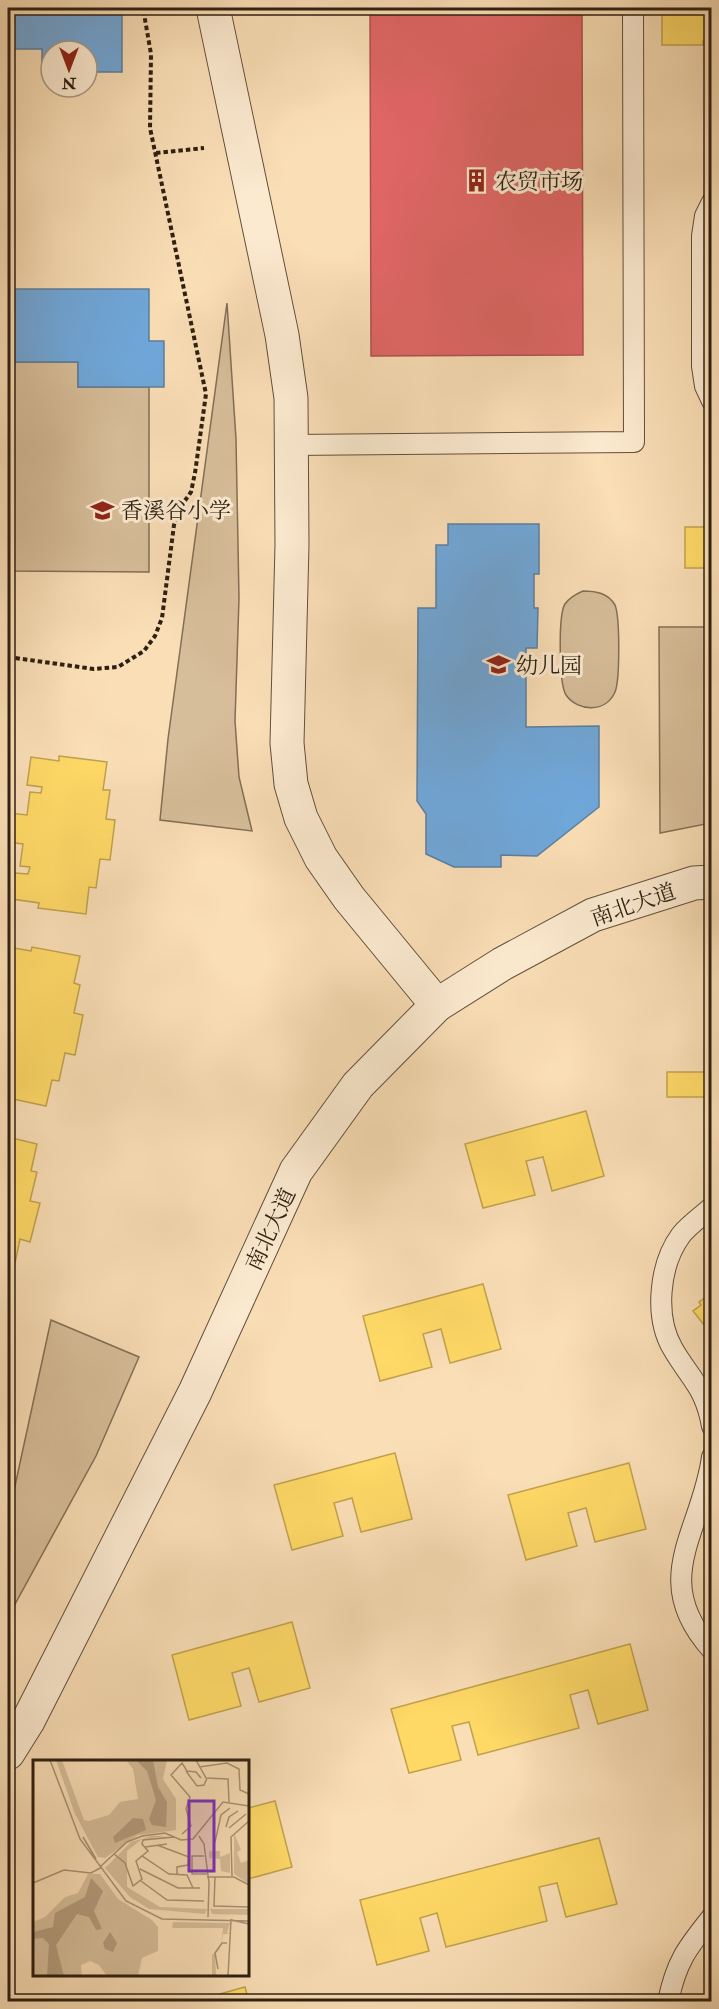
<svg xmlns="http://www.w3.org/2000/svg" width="719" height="2009" viewBox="0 0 719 2009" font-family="'IM FELL Double Pica','Noto Serif SC',serif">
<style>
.green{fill:#d7be9a;stroke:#826f56;stroke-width:1.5}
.homes{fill:#ffd966;stroke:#c0a24d;stroke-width:1.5}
.shops{fill:#e06666;stroke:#ab514d;stroke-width:1.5}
.schools{fill:#6fa8dc;stroke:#5c7f9f;stroke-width:1.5}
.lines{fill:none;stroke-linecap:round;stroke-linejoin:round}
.service-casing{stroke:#61503b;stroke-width:22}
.minor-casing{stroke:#61503b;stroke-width:35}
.tertiary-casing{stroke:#61503b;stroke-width:35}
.path{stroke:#2e2012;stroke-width:4;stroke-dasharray:4.5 3;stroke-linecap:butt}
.service{stroke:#fcead0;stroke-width:20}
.minor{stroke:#fcead0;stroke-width:33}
.tertiary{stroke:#fcead0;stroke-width:33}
.labels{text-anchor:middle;stroke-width:6;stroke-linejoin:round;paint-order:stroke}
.poi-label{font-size:22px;fill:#2e2012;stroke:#fcead0;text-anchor:start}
.street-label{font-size:22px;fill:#2e2012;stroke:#fcead0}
.inset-road{fill:none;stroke:#a89274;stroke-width:1.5}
.view{fill:#7b2cbf;fill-opacity:0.15;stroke:#7b2cbf;stroke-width:3}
.inset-edge{fill:none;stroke:#2e2012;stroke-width:3}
</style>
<rect width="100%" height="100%" fill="#fadeb6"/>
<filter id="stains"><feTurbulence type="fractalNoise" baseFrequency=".00333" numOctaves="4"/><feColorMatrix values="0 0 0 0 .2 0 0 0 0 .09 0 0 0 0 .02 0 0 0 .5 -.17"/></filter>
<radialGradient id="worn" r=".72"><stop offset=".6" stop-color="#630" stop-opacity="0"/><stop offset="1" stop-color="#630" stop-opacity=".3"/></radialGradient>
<path class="green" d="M227,303L236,439L239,598L235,721L239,777L252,831L160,820L168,739Z
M8,362H78V387H149V572L8,571Z
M583,591C596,591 608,593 615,605C620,617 620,680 615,692C606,713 578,712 566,695C559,684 558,615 565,604C570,597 576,594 583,591Z
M659,627H712L711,823L660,833Z
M51,1320L139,1357L96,1456L8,1617V1518Z"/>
<path class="homes" d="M662,8H712V58H709V41H703V45H662Z
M685,527H712V568H685Z
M59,756L107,762L103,790H110L106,819L115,820L110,860L100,859L96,888L89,887L86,914L38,908L39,903L12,899L15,873L28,874L30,867L20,866L23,844L8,842L9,813L27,815L30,792L41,793L42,787L27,785L31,757L59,761Z
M8,947L31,951L32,947L80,956L74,983L80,985L74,1013L83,1015L75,1055L65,1053L59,1081L52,1080L46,1106L8,1098V982L11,983L12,976L8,975Z
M667,1072H712V1097H667Z
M586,1111L604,1176L552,1191L543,1157L526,1161L535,1195L483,1208L465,1144Z
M8,1137L37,1144L31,1171L37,1172L30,1201L40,1203L30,1242L20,1239L14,1268L8,1267Z
M483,1284L501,1349L450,1363L441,1329L423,1334L432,1367L380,1381L363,1316Z
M712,1293V1335L693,1311L701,1305L699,1302Z
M395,1453L412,1519L361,1532L352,1498L334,1503L343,1536L292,1550L274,1485Z
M629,1463L646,1529L595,1542L586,1508L568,1513L577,1546L526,1560L508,1495Z
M292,1622L310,1688L259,1702L249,1668L232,1673L241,1706L189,1720L172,1655Z
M630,1644L648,1710L598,1724L588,1690L570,1695L579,1728L478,1755L469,1722L452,1726L461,1760L409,1773L391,1709Z
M275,1801L292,1867L248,1879V1808Z
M599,1838L617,1904L566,1917L557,1883L539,1887L547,1921L446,1947L437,1913L420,1918L429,1951L377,1965L360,1900Z
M245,1987L249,2002H191Z"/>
<path class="shops" d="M370,8H582L583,355L371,356Z"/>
<path class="schools" d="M8,8H122V72H87V51H51V72H42V49H8Z
M8,289H149V341H164V387H78V362H8Z
M448,524H539V574H534V608H538L537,648H526V727L599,726V807L537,856L501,855V867H454L426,854V814L417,801L418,608H436V545H448Z"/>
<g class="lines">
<defs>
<path id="service" d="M712,202L705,216L702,236V366L705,386L712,401
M292,445L634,442L633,8
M712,1207C702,1216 689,1225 681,1235C659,1265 654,1317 673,1349C691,1380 705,1387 712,1426
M712,1457C702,1532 648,1579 712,1650
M668,2002C676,1962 687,1948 712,1917"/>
<path id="minor" d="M213,8L282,335L291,398L292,545L287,743L291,784L301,818L321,858L349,898L437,1005"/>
<path id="tertiary" d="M8,1753L28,1721L195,1392L296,1171L358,1085L437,1005L502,964L593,915L694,883L712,882"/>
</defs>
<use href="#service" class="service-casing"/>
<use href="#minor" class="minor-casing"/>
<use href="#tertiary" class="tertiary-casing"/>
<path class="path" d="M156,153L204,148
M8,657L94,669L118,667L144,651L155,636L162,618L174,525L179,509L191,492L195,473L206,394L150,128L151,54L143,8"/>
<use href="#service" class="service"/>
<use href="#minor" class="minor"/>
<use href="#tertiary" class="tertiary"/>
</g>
<defs>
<symbol id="building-bare" viewBox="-9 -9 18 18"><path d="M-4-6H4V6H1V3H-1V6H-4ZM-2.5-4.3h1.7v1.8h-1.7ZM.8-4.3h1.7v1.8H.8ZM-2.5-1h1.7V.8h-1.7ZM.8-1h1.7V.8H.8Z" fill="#8f2418" stroke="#fcead0" stroke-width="2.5" paint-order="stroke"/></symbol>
<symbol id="school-bare" viewBox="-9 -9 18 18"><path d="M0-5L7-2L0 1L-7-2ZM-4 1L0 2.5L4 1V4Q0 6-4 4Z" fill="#8f2418" stroke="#fcead0" stroke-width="2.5" paint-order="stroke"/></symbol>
</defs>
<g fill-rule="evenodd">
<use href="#building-bare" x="460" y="164" width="33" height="33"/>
<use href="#school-bare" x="86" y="494" width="33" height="33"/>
<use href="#school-bare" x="482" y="648" width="33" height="33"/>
</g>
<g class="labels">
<g class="poi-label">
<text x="495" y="189">农贸市场</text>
<text x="121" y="518">香溪谷小学</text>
<text x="516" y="673">幼儿园</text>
</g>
<g class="street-label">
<text transform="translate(633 904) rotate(-19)" y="8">南北大道</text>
<text transform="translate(270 1229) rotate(-65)" y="8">南北大道</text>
</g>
</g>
<g transform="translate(33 1760)">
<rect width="216" height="216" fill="#fadeb6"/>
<path d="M23,0H29L51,60L56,61L76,55L87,42L105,39L100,9L93,0H134L130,19L143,39V70L105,75L72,98L65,97L42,54ZM201,73L208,90L204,92L208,103L216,100V124L201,114ZM119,76H134L109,79L94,91V127L127,147L174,149L172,154L116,149L97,137L72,108L98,82ZM176,91H187V97L197,93V113L188,111L187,99L176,98ZM55,114H67L85,139L119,160L125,167V191L109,198L105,216H74L66,205L57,201L48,205L49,216H0V162L12,157L32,137L45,133ZM177,149H216V155L179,154ZM140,162L197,163L194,173L197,174H190L188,186L186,190L182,193L183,215L179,216V195L188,186L190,168H139Z" fill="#d7be9a"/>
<path d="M103,0H120L125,27L134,42L133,67L119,65L116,59L123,40L114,11ZM100,58L110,59L113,70L82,83L80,77ZM58,118L70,131L61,151L69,169L63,170L56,157L44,154L23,185L31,216H14L16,184L10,178L0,179V172L20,167L22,153L52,137ZM77,172L84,183L80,192L72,189L70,183Z" fill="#b59d7e"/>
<path class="inset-road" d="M17,0L47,79L93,141L129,159L216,161M163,0L173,18L195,19L196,42M166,7L194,3L206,9L207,30L216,34M153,11L164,26L171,25L174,18M193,67L196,57L205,51M196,68L213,54M149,74L158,66L153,49L157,37L138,15L149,3L154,11L163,12L168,18M166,76L171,84L176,123L175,157M50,77L63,99M182,82L188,55L197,48M124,85L156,97L155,105L144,107V115M112,87L134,84M81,94L92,103L100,126L109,119L103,101L109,96L136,114L154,115L160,128M109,96L115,91L109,84L110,80L141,77M171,96H159V114H174M68,106L94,82L109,76L132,73L148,80L160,79L190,42L216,46M107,109L145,128H167M199,116L198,77L216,61M174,117H201L216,125M182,117L181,146L216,147M108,121L134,140L171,141M0,123L31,110L58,113L69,107M185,209L182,193L189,183H194M195,216L198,160L216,164"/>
<path class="view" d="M156,41H181V111H156Z"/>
<rect width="216" height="216" class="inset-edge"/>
</g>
<rect width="719" height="2009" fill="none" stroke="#fadeb6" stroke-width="30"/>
<rect x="9" y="9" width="701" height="1991" fill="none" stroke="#2e2012" stroke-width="3"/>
<rect x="15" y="15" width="689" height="1979" fill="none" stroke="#2e2012" stroke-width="1.5"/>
<g transform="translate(69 69) rotate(180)"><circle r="28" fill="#fcead0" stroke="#aa9984" stroke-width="1.5"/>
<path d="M0-4.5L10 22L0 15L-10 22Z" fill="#8f2418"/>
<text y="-9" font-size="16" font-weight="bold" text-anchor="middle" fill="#2e2012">N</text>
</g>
<rect width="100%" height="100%" filter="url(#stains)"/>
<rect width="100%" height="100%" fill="url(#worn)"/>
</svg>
